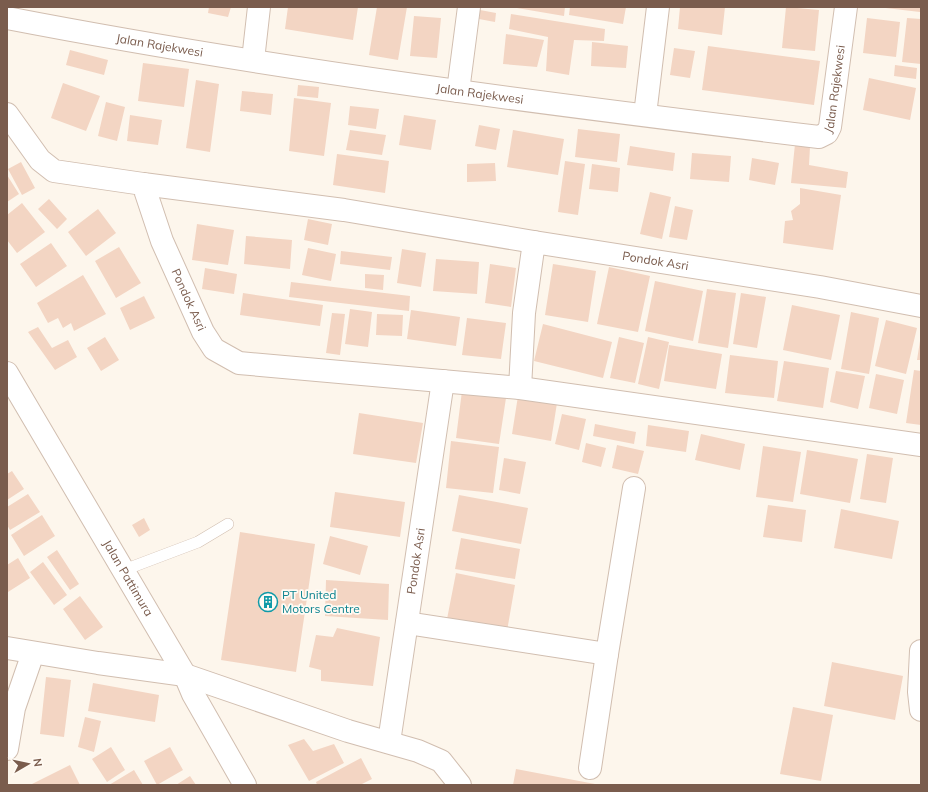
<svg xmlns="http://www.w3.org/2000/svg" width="928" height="792" viewBox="0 0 928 792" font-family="Mulish,sans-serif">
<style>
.building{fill:#f3d5c3}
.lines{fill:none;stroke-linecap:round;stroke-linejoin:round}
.service-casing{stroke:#d1beb0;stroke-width:12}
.minor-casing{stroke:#d1beb0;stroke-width:24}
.tertiary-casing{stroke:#d1beb0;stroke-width:24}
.service{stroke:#fff;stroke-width:11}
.minor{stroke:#fff;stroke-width:22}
.tertiary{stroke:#fff;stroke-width:22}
.labels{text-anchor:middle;stroke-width:3.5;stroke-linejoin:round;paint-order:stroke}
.street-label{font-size:12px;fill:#7a5c4d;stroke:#fffaf3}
.culture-label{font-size:12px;fill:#0d838f;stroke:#fffaf3;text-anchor:start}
</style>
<rect width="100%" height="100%" fill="#fdf6ec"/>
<path class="building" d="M209,7H231L228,17L208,13Z
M288,7H358L353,40L285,29Z
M377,7H407L398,60L369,55Z
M511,7H565L564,16Z
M570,7H626L623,24L569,15Z
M680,7H725L722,35L678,29Z
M786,7L819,10L815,51L782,48Z
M877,7H921V8L920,12Z
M480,10L496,13L495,22L479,19Z
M511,14L605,29L604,41L574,40L569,75L546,71L548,37L509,29Z
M414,16L441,18L437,58L410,56Z
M867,18L900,22L896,57L863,53Z
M907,18L921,19V64L902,62Z
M506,34L544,40L537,67L503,64Z
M592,42L628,46L626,68L591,66Z
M708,46L820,61L814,105L702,90Z
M674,48L695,51L690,78L670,75Z
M70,50L108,60L104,75L66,65Z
M143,63L189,69L184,107L138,101Z
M895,65L917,68L916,79L894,76Z
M869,78L916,88L910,120L863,110Z
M196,80L219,84L210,152L186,148Z
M63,83L100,96L86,131L51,118Z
M298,85L319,87L318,98L297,96Z
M242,91L273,94L271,115L240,111Z
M294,98L331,103L324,156L289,151Z
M106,102L125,107L117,141L98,136Z
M350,106L379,109L376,129L348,125Z
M130,115L162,120L158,145L127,141Z
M404,115L436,120L431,150L399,145Z
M479,125L500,129L496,150L475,146Z
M578,129L620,134L617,162L575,157Z
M350,130L386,135L382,155L346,150Z
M513,130L564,139L558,175L507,167Z
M795,144L810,147L809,165L848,172L846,188L791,183Z
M630,146L675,153L673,171L627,165Z
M692,153L731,156L729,182L690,179Z
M337,154L389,161L385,193L333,185Z
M752,158L779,163L775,185L749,180Z
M565,161L585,164L578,215L558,212Z
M21,162L35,188L22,195L8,169Z
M495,163L496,181L467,182V164Z
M592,164L620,168L618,192L589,189Z
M7,175L19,194L7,202Z
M800,188L841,195L833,250L783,243L785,221L793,220L791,211L800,204Z
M650,192L671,197L662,239L640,234Z
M49,199L67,219L57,229L38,209Z
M22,203L45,232L17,253L7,240V215Z
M675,206L693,210L687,240L669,237Z
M98,209L116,233L86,256L68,232Z
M308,219L332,224L328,245L304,240Z
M197,224L234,230L228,265L192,260Z
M246,236L292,240L290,269L244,264Z
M51,243L67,266L36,287L20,264Z
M119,247L141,283L116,298L95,261Z
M308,248L336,254L331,281L302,275Z
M402,249L426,253L421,287L397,283Z
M341,251L392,257L390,270L340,264Z
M436,259L479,262L477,294L433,291Z
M490,264L516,268L511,307L485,303Z
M553,264L596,271L588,322L545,315Z
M609,267L650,276L638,332L597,324Z
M205,268L237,274L234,294L202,289Z
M365,274L384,275L383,290L365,288Z
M83,275L106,314L74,331L71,323L63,328L58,318L48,323L37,303Z
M655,281L703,291L693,341L645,331Z
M291,282L410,296L409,311L289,297Z
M707,289L736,293L728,348L698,343Z
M243,293L323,305L320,326L240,315Z
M741,293L766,297L757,348L733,344Z
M144,296L155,318L130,330L120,308Z
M792,305L840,315L831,360L783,350Z
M350,309L372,312L368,347L345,344Z
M411,310L460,317L456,346L407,339Z
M851,312L879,318L869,374L841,369Z
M332,313L345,314L340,355L326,353Z
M377,314L403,315L402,336L376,335Z
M467,318L506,323L501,359L462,355Z
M886,320L917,328L906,374L875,366Z
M543,324L612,342L603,378L534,361Z
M38,327L52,348L68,340L77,357L55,370L28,332Z
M105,337L119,360L101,371L87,348Z
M619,337L644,343L635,383L610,378Z
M648,337L669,342L659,389L638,384Z
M920,341H921V360H917Z
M669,345L722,354L716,389L664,381Z
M730,355L778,361L774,398L725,393Z
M784,361L829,368L823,408L777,401Z
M914,370L921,371V425L906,423Z
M836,371L865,376L858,409L830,402Z
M876,374L904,380L897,414L869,408Z
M462,391L506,398L499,444L456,438Z
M518,396L557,403L551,441L512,434Z
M359,413L423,423L416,463L353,454Z
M562,414L586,419L579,450L555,444Z
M595,424L636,432L634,444L593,436Z
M648,425L689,431L686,452L646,446Z
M701,434L745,444L740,470L695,460Z
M451,441L499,447L493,493L446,488Z
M586,443L606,448L601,467L582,462Z
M617,445L644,451L638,474L612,468Z
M763,446L801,452L793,502L756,497Z
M807,450L858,459L850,503L800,494Z
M867,454L893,458L886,503L860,499Z
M504,458L526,462L520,494L499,490Z
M12,471L24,489L7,500V474Z
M335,492L405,502L400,537L330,527Z
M28,494L40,512L10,530L7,525V507Z
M459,495L528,508L521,544L452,531Z
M768,505L806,510L802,542L763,537Z
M841,509L899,521L892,559L834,548Z
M42,515L55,536L24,556L11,535Z
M144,518L150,530L139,537L132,525Z
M240,532L315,544L296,672L221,660Z
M330,536L368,546L360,575L323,564Z
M461,538L520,549L515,579L455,569Z
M57,550L79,584L70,590L47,557Z
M18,558L30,578L8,592L7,565Z
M43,562L67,595L54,605L30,572Z
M456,573L515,585L507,631L447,619Z
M326,580L389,584L388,620L325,616Z
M80,596L103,627L85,640L63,609Z
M337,628L380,637L373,686L321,681V670L309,667L316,635L333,637Z
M832,662L903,676L895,720L824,706Z
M46,677L71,680L64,737L40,734Z
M93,683L159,695L155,722L88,711Z
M793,707L833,715L821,781L780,774Z
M85,717L101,721L94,752L78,747Z
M304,739L313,751L334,744L344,763L309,781L288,745Z
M111,747L125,770L107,782L92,759Z
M170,747L183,770L157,785L144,761Z
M361,758L372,779L360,785H317L316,782Z
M70,765L80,785H30Z
M516,769L595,784V785H513Z
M134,770L143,785H109Z
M190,776L196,785H176Z"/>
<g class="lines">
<defs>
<path id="service" d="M124,570L198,542L228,524"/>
<g id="minor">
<path id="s1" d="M7,18C276,70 547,104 819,137L827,133L830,127L846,7"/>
<path d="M253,60L259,7"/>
<path d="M458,91L469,7"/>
<path id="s2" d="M7,114L40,160L54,171L143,184L162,241L203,332L214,349L239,363L520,388L524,313L534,242L820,287L921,306"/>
<path d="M645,115L658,7"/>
<path d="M143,184L344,210L534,242"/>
<path d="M520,388L921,445"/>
<path d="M407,623L607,654L634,488"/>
<path d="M7,648L98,663L185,675L348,731L418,751L441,761L460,785"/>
<path d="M921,651L919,692L921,710"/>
<path id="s3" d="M389,742L443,381"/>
<path d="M7,749L14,708L33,653"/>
<path d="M590,768L607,654"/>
</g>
<g id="tertiary">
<path id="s4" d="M7,373L185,675L193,694L245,785"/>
</g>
</defs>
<use href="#service" class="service-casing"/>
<use href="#minor" class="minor-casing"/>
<use href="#tertiary" class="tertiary-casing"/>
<use href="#service" class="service"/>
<use href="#minor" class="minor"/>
<use href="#tertiary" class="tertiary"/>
</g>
<defs>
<symbol id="building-ring" viewBox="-11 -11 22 22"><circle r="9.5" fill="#fffaf3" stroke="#0f9aa8" stroke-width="1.5"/><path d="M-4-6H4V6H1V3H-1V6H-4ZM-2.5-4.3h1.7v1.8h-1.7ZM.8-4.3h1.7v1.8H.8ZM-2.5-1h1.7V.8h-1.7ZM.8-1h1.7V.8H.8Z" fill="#0f9aa8"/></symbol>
</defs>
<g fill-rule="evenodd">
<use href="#building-ring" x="257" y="591" width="22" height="22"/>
</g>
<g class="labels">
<g class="street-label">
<text dy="4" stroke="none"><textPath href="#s1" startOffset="155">Jalan Rajekwesi</textPath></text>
<text dy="4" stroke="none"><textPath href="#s1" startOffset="875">Jalan Rajekwesi</textPath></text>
<text dy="4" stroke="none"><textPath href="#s1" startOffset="479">Jalan Rajekwesi</textPath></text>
<text dy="4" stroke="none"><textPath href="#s2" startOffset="925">Pondok Asri</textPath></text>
<text dy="4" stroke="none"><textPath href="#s2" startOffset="289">Pondok Asri</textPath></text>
<text dy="4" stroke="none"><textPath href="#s3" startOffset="183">Pondok Asri</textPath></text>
<text dy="4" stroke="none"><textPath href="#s4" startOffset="238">Jalan Pattimura</textPath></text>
</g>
<g class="culture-label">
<text x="282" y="599">PT United<tspan x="282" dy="14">Motors Centre</tspan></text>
</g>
</g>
<rect width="928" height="792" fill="none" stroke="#7a5c4d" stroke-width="16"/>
<g transform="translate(28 764) rotate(81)" stroke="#fffaf3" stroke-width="3" paint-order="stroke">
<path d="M0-3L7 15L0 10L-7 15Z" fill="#7a5c4d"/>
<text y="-6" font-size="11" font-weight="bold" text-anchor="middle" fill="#7a5c4d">N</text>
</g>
</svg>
